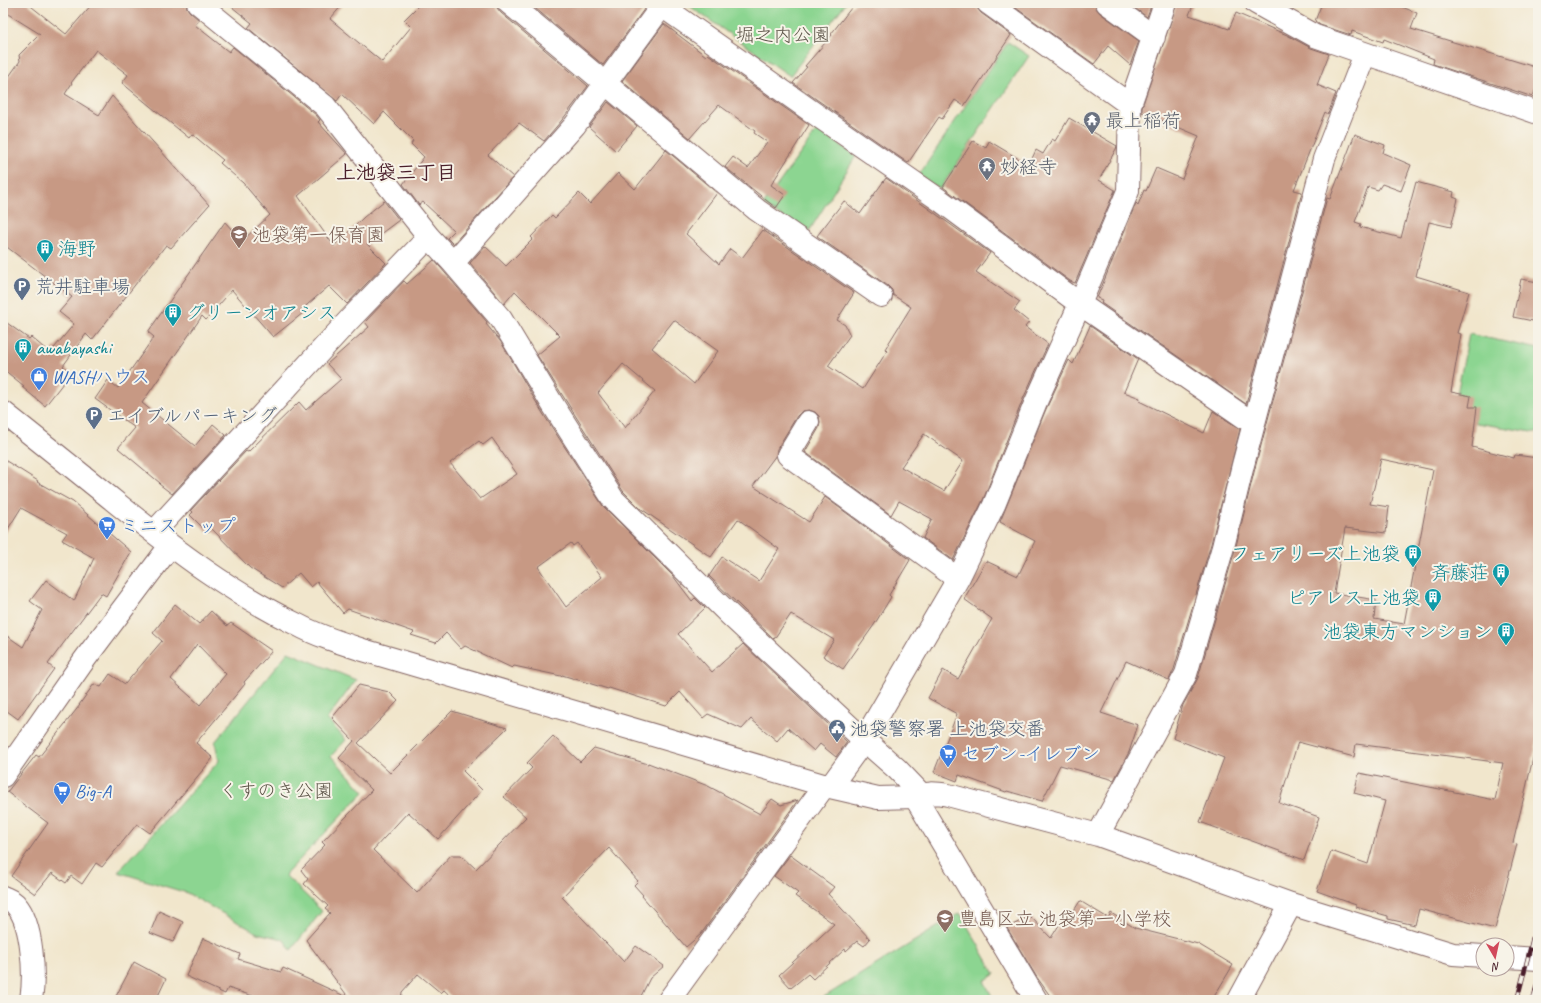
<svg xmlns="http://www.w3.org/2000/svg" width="1541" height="1003" viewBox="0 0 1541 1003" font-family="Caveat,'Klee One',sans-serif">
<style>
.green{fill:#8cd591;stroke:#6b7a5e}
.building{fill:#c79984;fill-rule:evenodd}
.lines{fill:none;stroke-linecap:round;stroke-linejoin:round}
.minor-casing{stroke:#846563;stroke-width:24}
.minor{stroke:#fff;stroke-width:22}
.rail-casing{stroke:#4a1f2b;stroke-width:4.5}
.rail{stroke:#f7f3e8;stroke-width:3;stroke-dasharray:9;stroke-linecap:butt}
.labels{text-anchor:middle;stroke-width:4;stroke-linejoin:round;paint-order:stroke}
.park-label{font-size:19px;fill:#5e564a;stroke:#f7f3e8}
.worship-label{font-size:19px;fill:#5b616d;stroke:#f7f3e8;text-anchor:start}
.education-label{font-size:19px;fill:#785e54;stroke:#f7f3e8;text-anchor:start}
.culture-label{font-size:19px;fill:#0d838f;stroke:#f7f3e8;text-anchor:end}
.service-label{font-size:19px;fill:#4e5e75;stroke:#f7f3e8;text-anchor:start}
.shop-label{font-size:19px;fill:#366cbe;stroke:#f7f3e8;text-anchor:start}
.neighbourhood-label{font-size:20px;font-weight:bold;fill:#4a1f2b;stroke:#f7f3e8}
</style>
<rect width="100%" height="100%" fill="#f7f3e8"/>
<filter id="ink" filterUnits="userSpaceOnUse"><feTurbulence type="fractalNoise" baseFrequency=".025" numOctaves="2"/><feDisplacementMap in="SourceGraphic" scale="8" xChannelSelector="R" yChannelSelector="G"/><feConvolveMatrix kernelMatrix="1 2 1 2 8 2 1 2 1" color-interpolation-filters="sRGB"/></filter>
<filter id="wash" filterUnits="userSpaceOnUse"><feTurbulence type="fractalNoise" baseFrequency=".012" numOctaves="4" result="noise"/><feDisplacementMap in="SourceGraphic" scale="16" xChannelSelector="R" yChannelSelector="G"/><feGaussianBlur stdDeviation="0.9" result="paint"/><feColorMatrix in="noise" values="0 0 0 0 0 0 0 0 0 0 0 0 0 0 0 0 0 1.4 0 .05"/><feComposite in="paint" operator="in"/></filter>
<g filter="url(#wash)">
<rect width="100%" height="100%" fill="#f1e6cc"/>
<path class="green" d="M685,3H846L790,76Z
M1008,42L1029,56L940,189L919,175Z
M818,129L856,156L808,233L763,205Z
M1469,334L1538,349V433L1452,419Z
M288,652L356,680L327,719L346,740L331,756L364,792L285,875L322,911L291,950L283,939L257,933L187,893L118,872L219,761L215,742Z
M960,913L995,974L984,981L994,1000H819Z"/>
<g id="blocks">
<path class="building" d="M3,3H27L66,34L93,3H186L187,8L190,12L199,20L195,25L229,52L233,47L316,115L320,120L318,122L347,154L298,196L334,246L364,217L384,201L399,220L367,244L386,263L347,304L329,286L300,311L303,313L273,337L232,290L206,320L202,316L142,403L195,446L213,424L226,435L172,494L159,484L160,483L118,448L135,428L95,399L108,380L118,388L154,337L148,332L225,222L242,241L270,215L243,183L220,163L223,160L192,134L189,138L122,83L128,75L96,50L71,83H72L65,94L99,115L112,96L209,205L171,248L166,245L92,340L86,334L63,366L71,373L45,406L22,387L24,386L3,369V320L29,339L31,337L50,353L74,324L59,312L72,297L3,244V85L20,61L19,55L40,34L3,11Z
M227,3H344L330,19L382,62L411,27L404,20L421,3H497V8L501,13L588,86L562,120L544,141L519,123L488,155L513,177L453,244L447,238L454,231L423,202L419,205L403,184L424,157L411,144L413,141L384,112L374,124L342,94L337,101L248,28L252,23Z
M529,3H638L645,8L603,65Z
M855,3H976L977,8L981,13L1011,35L964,106L955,100L942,119L939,117L908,163L793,83L807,67L805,66L832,35L831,34Z
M1009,3H1095L1096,8L1100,13L1139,41L1130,65L1108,46L1094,64Z
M1128,3H1152L1147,17Z
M1177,3H1194L1189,15L1229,29L1236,13L1287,35L1311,48L1329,54L1317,85L1336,93L1328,114L1325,112L1294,190L1302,192L1246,404L1101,303L1102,300L1097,298L1136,203L1138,205L1144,190L1146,191L1156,168L1182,179L1199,136L1142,112V107Z
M1322,3H1392L1417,13L1411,29L1538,68V82L1533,97L1433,64L1434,59L1384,39L1383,42L1352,31L1351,35L1320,25L1315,21Z
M664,24L706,56L708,54L809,125L771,185L785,195L776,208L725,167L733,157L748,168L767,142L754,133L755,131L719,105L690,138L622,81Z
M608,102L637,126L616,151L589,127Z
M1069,118L1117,146L1116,149L1099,180L1115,190L1075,283L1070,281L943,187L973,141L986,148L989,141L1029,165L1036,150L1043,154L1052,139L1055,141Z
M1355,134L1385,145L1383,153L1411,165L1401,191L1382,184L1378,190L1368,187L1355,222L1361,224L1360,227L1401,238L1416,182L1454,192L1453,197L1458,199L1451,227L1429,222L1416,276L1469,292L1457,333L1461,334L1451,392L1471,396L1469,407H1477L1472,447L1514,458L1515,455L1538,458V737L1513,843L1517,844L1495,929L1419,909L1415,925L1388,919V916L1356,907V905L1317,891L1331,851L1368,864L1385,801L1354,793L1359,773L1495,800L1503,763L1356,744L1354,757L1298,742L1279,803L1319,817L1304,860L1200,822L1224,758L1173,738L1183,705L1198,678L1235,550L1255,468L1327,198L1330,199ZM1381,459L1433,470L1404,624L1374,619L1376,600L1334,593L1345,528L1386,533L1389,507L1370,504Z
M666,150L717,193L686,234L719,264L730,249L742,258L763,230L854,293L837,320L845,325L850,335L828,366L863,389L887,351L885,349L911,307L893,295L892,290L888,286L817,236L844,201L860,214L886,178L990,253L976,272L1020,302L1014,310L1029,322L1025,327L1048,344L1023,399L983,500L953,560L923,538L932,519L899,501L891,515L805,452L819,428L820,422L819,416L815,412L809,410L802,411L797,416L777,449L776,455L753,486L809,522L825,497L910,560L889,595L891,597L874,625L843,669L823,656L834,640L791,614L774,639L709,576L722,557L759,581L779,549L738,519L711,557L640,508L623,491L537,355L560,336L515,291L504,304L470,263L485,246L506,266L533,239L531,237L552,215L555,218L579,193L590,204L618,173L635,189ZM674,320L718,351L694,384L652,348ZM623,364L655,391L625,428L598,393ZM924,434L963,461L944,491L901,467Z
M434,260L487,322L486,324L501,342L542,412L603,506L673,576L692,601L695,598L705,608L678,634L712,672L743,644L847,742L836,757L820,744L814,751L788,728L777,741L751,719L742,729L708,714L703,718L680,692L666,706L609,688L608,689L562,675L561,676L514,666L512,668L465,646L461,649L446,633L436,643L411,635L414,632L348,609L343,613L317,582L311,587L299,573L282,588L250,568L212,529L208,533L190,515L193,512L191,510L246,451L248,452L299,402L306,410L341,379L327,364L369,327L365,322L404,281L407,284ZM492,438L517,474L480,499L450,463L479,441L483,445ZM571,543L573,546L577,543L602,577L566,607L538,567Z
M1521,279L1538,282V322L1513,317Z
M1090,326L1138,359L1124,392L1140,398L1139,401L1204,433L1213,411L1240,429L1211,544L1174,669L1169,680L1126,661L1101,713L1138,725L1129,752L1114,780L1060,765L1042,801L1007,791L1006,792L959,775L957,781L934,772L957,714L928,698L943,670L958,679L992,619L964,599L986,561L1018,576L1035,541L1000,522L1046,409L1069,360L1073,364Z
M3,459L38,481L37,482L73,502L131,552L106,596L101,593L48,664L54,669L18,719L3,708V633L23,647L42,610L30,601L46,580L74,601L94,558L62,540L67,533L21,508L3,537Z
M175,604L199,624L211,611L227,626L231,623L272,651L244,682L245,684L196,743L213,758L150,833L137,824L102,867L96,863L82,884L71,876L66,883L52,873L35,894L11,876L48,823L7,792L36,755L39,757L80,705H79L94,684L101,687L110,674L125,684L162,641L153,633ZM197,644L226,674L200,705L171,679Z
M359,685L389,692L398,701L358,743L390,773L452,711L507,728L463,771L482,790L438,839L408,812L373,850L417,893L451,855H461L476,869L526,817L504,797L532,768L527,763L553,736L580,762L594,748L601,750L648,764V763L708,786L760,814L772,799L781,805L798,800L701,934L686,947L642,896L643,895L634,885L638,881L609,848L562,897L624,962L636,946L664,966L650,978L639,1000H455L444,990L441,993L418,974L402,992L401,1000H265L228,988L225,994L186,976L203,938L240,954L238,959L281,972L283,968L349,998L306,940L330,913L325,909L328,906L304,884L308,879L301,870L325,845L322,842L372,790L339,758L354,741L332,718Z
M790,855L834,887L828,894L870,939L864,946L857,941L846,951L845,949L813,979L808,974L791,988L779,975L834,924L795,896L798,893L774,876Z
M1080,901L1108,918L1111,913L1135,928L1198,944L1233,965L1212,1000H1053L1036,976L1007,928L1030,916L1051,938L1069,909L1073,912Z
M159,911L183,922L173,942L150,933Z
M134,962L166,979L156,1000H114Z"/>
</g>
</g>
<g filter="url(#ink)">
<use href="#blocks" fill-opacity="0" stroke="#846563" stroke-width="1"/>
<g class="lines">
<defs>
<path id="minor" d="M198,3L325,106L429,237L453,263L501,319L553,405L613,499L730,615L864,740L897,769L921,794
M509,3L757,210L881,296
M988,3L1130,105
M1107,3L1154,37
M1256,3L1315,36L1538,113
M662,6L821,118L941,201L1080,304L1254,424
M453,263L575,125L664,3
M3,412C42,443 81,474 119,505C175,550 233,594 298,625C318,636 341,643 363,650L830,787L878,798L915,797C926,792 936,793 948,795L1098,835L1291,904L1453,954L1483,956
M808,422L788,455L958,579
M154,532L349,320L429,237
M3,776L85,659L170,546
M830,787L864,740L958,579L994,505L1035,404L1080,304L1128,191L1130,105L1165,3
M915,797L1036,1000
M1098,835L1186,674L1223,547L1243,465L1324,159L1365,54
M3,897C7,899 13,901 16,905C33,924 35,976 31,1000
M1507,957L1538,959
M669,1000L825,785
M1239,1000L1291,904"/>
</defs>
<use href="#minor" class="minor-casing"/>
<use href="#minor" class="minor"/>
<defs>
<path id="rail" d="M1517,1000L1538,918
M1533,1000L1538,981"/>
</defs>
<use href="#rail" class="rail-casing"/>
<use href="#rail" class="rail"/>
</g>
</g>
<defs>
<symbol id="temple-pin" viewBox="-11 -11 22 30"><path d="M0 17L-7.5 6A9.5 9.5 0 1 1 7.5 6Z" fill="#6b7280" stroke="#f7f3e8"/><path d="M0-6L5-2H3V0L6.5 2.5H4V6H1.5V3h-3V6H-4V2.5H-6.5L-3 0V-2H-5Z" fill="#fff"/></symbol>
<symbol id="school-pin" viewBox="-11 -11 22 30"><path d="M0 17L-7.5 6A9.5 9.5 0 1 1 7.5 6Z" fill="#8d6e63" stroke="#f7f3e8"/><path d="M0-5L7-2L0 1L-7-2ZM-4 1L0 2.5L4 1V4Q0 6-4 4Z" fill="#fff"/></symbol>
<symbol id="building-pin" viewBox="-11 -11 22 30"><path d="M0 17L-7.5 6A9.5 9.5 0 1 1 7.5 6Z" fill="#0f9aa8" stroke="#f7f3e8"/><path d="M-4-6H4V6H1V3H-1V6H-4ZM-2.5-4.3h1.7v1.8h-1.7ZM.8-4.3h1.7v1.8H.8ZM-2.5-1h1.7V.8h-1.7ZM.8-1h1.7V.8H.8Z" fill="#fff"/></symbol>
<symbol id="parking-pin" viewBox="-11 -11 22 30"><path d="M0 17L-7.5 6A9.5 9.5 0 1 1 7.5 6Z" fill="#5c6f8a" stroke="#f7f3e8"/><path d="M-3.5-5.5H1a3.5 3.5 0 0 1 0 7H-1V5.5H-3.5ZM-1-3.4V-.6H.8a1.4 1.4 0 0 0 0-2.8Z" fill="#fff"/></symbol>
<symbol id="shop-pin" viewBox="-11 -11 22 30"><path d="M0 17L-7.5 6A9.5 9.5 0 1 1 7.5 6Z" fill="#3f7fe0" stroke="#f7f3e8"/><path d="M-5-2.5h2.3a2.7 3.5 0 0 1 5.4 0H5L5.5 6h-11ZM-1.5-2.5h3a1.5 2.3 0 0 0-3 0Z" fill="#fff"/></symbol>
<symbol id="supermarket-pin" viewBox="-11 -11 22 30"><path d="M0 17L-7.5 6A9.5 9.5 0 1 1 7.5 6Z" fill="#3f7fe0" stroke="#f7f3e8"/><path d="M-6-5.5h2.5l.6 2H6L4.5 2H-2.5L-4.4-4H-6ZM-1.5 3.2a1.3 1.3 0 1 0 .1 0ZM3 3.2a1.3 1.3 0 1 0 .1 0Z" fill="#fff"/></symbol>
<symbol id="civic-pin" viewBox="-11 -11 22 30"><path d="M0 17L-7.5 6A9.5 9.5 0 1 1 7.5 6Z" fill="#5c6f8a" stroke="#f7f3e8"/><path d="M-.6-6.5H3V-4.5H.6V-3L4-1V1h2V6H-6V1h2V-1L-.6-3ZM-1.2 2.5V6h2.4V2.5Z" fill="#fff"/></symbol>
</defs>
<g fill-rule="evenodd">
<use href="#temple-pin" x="1082" y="110" width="20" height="27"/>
<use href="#temple-pin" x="977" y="156" width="20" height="27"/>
<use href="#school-pin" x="229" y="224" width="20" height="27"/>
<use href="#building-pin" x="35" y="238" width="20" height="27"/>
<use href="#parking-pin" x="12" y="276" width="20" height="27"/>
<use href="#building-pin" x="163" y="302" width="20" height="27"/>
<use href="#building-pin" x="13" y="337" width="20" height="27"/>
<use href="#shop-pin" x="29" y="366" width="20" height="27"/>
<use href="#parking-pin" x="84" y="405" width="20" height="27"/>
<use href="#supermarket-pin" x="97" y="515" width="20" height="27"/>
<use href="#building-pin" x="1403" y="543" width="20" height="27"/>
<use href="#building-pin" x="1491" y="562" width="20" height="27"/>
<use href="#building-pin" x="1423" y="587" width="20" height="27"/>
<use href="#building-pin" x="1496" y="621" width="20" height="27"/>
<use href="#civic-pin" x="827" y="718" width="20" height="27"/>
<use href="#supermarket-pin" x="938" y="743" width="20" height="27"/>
<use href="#supermarket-pin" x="52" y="780" width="20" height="27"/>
<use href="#school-pin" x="935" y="908" width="20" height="27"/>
</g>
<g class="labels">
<g class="park-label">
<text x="783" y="41">堀之内公園</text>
<text x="276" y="797">くすのき公園</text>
</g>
<g class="worship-label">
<text x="1105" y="127">最上稲荷</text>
<text x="1000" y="173">妙経寺</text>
</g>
<g class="education-label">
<text x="252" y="241">池袋第一保育園</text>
<text x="958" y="925">豊島区立 池袋第一小学校</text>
</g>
<g class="culture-label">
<text x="58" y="255" text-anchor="start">海野</text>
<text x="186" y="319" text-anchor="start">グリーンオアシス</text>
<text x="36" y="354" text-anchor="start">awabayashi</text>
<text x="1400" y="560">フェアリーズ上池袋</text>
<text x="1488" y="579">斉藤荘</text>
<text x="1420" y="604">ピアレス上池袋</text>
<text x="1493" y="638">池袋東方マンション</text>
</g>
<g class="service-label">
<text x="35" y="293">荒井駐車場</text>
<text x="107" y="422">エイブルパーキング</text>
<text x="850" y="735">池袋警察署 上池袋交番</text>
</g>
<g class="shop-label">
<text x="52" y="383">WASHハウス</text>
<text x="120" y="532">ミニストップ</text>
<text x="961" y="760">セブン-イレブン</text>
<text x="75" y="797">Big-A</text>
</g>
<g class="neighbourhood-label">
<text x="396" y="179">上池袋三丁目</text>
</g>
</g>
<rect width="1541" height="1003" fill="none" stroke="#f7f3e8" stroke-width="16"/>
<g transform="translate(1495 957) rotate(171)"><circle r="19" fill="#f7f3e8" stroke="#b29e9c"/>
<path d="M0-3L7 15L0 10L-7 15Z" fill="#d1495b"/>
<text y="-6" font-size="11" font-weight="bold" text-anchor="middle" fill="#4a1f2b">N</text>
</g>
</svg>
